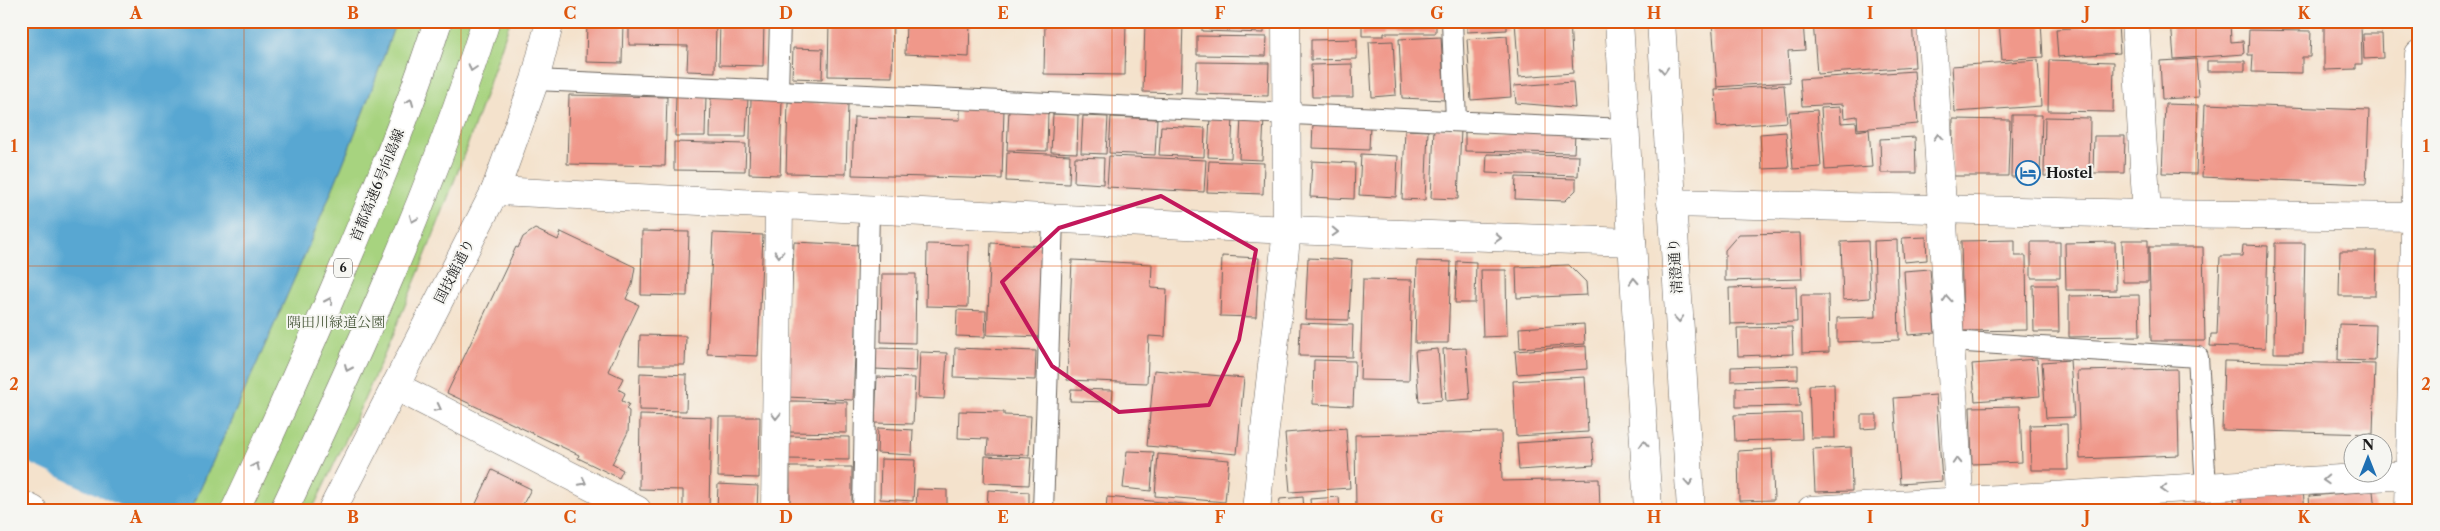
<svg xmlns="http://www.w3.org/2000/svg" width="2440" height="531" viewBox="0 0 2440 531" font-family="'Libre Caslon Text','Noto Serif JP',serif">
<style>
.green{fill:#a7d37f;stroke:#62784e}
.water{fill:#59a7d2;stroke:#3a6277}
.pier{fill:#f4e2cc}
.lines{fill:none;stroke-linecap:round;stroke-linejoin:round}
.ferry{stroke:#375b6e;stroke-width:1;stroke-dasharray:6 5;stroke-linecap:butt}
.building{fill:#f0988a}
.lane-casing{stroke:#68615a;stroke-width:22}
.street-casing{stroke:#68615a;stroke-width:29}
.secondary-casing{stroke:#68615a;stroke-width:29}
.primary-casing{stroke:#68615a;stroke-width:29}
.highway-casing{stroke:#68615a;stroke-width:29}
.lane{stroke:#fff;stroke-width:20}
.street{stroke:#fff;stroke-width:28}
.secondary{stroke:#fff;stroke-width:28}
.primary{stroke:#fff;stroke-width:28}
.highway{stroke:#fff;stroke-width:28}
.oneway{stroke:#999}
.marked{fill:none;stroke:#c2185b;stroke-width:4;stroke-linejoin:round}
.grid{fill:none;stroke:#de560d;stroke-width:1;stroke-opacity:0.55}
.labels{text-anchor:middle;stroke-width:4;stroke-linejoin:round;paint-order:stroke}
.shield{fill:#f6f6f2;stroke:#5d5d5c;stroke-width:1}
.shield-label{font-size:12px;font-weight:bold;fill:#1c1c1c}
.poi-label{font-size:14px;font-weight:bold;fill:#1c1c1c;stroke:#f6f6f2;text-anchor:start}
.street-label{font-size:14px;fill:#1c1c1c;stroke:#f6f6f2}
.park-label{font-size:14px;fill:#4d5c3f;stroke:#f6f6f2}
.neatline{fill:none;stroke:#de560d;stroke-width:2}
.grid-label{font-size:16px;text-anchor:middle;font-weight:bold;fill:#de560d}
</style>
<rect width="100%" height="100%" fill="#f6f6f2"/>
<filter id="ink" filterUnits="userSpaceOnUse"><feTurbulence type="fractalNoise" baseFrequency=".02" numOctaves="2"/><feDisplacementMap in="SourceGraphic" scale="10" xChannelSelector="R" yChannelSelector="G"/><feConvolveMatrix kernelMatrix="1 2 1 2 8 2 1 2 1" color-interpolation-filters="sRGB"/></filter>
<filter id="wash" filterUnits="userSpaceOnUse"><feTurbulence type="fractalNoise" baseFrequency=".0096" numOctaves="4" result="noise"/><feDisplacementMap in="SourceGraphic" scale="20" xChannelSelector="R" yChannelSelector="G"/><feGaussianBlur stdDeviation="1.12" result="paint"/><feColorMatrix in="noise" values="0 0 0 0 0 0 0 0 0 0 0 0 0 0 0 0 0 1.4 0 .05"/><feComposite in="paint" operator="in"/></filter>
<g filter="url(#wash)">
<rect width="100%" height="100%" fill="#f4e2cc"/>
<path class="green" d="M396,21H510C456,188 390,352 312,510H191C263,348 339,189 396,21Z"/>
<path class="water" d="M21,21H396C339,189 263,348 191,510H21Z"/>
<path class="pier" d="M21,459L129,510H21Z"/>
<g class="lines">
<path class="ferry" d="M21,44L30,21"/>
</g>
<g id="blocks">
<path class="building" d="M587,21H623L622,63L586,62Z
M629,21L716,23L715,72L687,71L688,46L629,45Z
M720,21H764L763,66L719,65Z
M829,21H893L892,77L828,76Z
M906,21H970L969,57L905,54Z
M1045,21H1126L1125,75L1044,74Z
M1145,21H1183L1181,93L1143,92Z
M1202,21H1264V33L1202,31Z
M1362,21H1436V33H1384V36H1362Z
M1467,21H1507V30L1467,32Z
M1515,21H1570L1573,73L1519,77Z
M1712,21H1803L1805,50L1788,51L1790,82L1717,87Z
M1813,21H1912L1915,67L1817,74Z
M1999,21H2041L2043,57L2002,60Z
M2171,21H2230L2231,42L2243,41L2244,54L2174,59Z
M2271,21H2316V23H2271Z
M2324,23H2361L2362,64H2356V69L2324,70Z
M2118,25L2120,53L2058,57L2056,29Z
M2249,30L2311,31L2310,57H2302V73L2252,72L2253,55H2248Z
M2363,34H2382L2383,58L2364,59Z
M1197,36L1267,37L1266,56L1197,55Z
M1507,36L1511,97L1471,100L1467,39Z
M1441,37L1445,100L1402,98L1399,39Z
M1357,39V59L1311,60V40Z
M1393,41L1396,95L1372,97L1369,42Z
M793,48L823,49L822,79L792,78Z
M2196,59L2199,97L2162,99L2160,61Z
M2038,60L2041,106L1955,112L1952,66Z
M2049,60L2114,62L2113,112L2048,111Z
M2207,61H2245V71H2207Z
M1197,62L1269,63L1268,96L1196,94Z
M1352,64L1353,97H1312L1311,65Z
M1914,71L1918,124L1858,129L1857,116L1844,118L1843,104L1802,106L1800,79Z
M1573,82L1575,108L1516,103L1514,86Z
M1784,85L1787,122L1717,127L1715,90Z
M569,95L667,97L665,166L567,164Z
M676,95H706L705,136H675Z
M711,97L748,98L746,137H710Z
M751,99H782L780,175L749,174Z
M788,102L848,104L846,174L786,173Z
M2165,104L2198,105L2196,174L2162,173Z
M2205,104L2369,110L2366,184L2202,177Z
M1840,107L1841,123L1856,122L1857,131L1869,129L1872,167L1825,170L1821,108Z
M960,108L1004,109L1002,179L852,175L854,117L960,120Z
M1009,110L1048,111L1047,151L1007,150Z
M1817,110L1821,167L1793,169L1789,112Z
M1053,114L1078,115L1077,153L1051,152Z
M2012,115H2042L2040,177H2011Z
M1083,116L1108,117L1106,154L1081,153Z
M1210,116L1233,118L1231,158L1208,157Z
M1111,117L1157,119L1155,155L1109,153Z
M1241,117L1264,118L1262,160L1239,159Z
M2045,117L2090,118L2089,177L2044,176Z
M1953,119L2010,120L2008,176H1952Z
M1313,123L1370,125L1369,150L1312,148Z
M1161,126L1205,128L1204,157L1159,155Z
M1434,128L1461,129L1458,199L1431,198Z
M1405,130L1428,131L1425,200L1402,199Z
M1465,131L1575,134L1574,153L1465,151Z
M1786,132L1789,168L1762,169L1760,134Z
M2094,136H2125L2124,173H2093Z
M1915,137L1916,173H1881L1880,139Z
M674,142L746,144L745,171L674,170Z
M1007,152L1070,155L1069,184L1006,181Z
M1361,154L1398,156L1396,197L1359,195Z
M1487,154L1579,156L1578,176L1486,173Z
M1109,156L1206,160L1204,192L1107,187Z
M1075,157L1104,158L1103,184L1074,182Z
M1209,161L1264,163L1263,194L1207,192Z
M1312,161L1355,163L1354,199L1310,197Z
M1516,177L1576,179V190L1565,201L1515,199Z
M535,229L558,240L561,232L635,267L632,285L626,299L639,305L608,371L623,378L618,389L625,393L622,401L629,404L626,409L629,411L628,432L612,464L623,470L619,478L578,458L579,455L447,393L516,247L518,248L523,237Z
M642,231L689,232L687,296L641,295Z
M713,233L763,235L758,356L707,354Z
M1800,233L1802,279L1725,281V250L1739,234Z
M1926,237L1927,260L1904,262L1902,238Z
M1897,240L1899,340L1837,342V318L1876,317L1874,241Z
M2015,240V256H2026L2027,330L1963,331L1961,241Z
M2122,240H2148V282H2123Z
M1868,241L1870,298L1843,300L1841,242Z
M794,242L860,245L853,400L787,397Z
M2031,242H2060V278H2031Z
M2115,242L2116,290H2066L2065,243Z
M991,243L1046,246L1042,337L987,335Z
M2275,243H2305L2303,353H2274Z
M927,244L969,245L968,307L926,306Z
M2243,245L2268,246L2265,348L2210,346L2211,334H2217L2220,256H2242Z
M2149,247H2203L2205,341H2151Z
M2340,251H2376L2375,296H2339Z
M1222,256L1259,258L1256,317L1220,316Z
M1308,258L1352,260L1349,320L1305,319Z
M1072,260L1152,264L1151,288L1167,289L1165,337L1149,336L1147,383L1067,380Z
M1417,261L1451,262L1448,343H1415Z
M1457,261L1476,262L1475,303H1455Z
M1569,265L1586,282L1587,295L1517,298L1516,267Z
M1930,269L1935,333L1908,335L1904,271Z
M1481,270H1506L1507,336L1483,337Z
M882,274H916L915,343L881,342Z
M1363,279L1412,280L1409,381L1360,380Z
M2033,285H2058L2059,332H2034Z
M1796,286L1797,322L1730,324L1729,288Z
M1801,295H1828L1829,352L1802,353Z
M2139,295L2140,336L2069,337V296Z
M957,310L986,311L985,337L956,336Z
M1300,323L1353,325L1352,357L1299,356Z
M1584,324L1585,344L1520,348L1519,328Z
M2339,324L2376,325L2375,361L2338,360Z
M1792,327L1793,354L1738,356L1737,328Z
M640,335L686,336L685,365H639Z
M1586,346L1587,369L1517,374L1515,351Z
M876,348L917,349L916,371L875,369Z
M955,348L1036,351L1035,380L954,377Z
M1466,348L1470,399L1446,401L1443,349Z
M1438,349L1442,400L1419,402L1415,351Z
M920,352L947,353L944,399L918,398Z
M2037,359L2040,396L1975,401L1972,364Z
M1314,360L1355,361L1353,406L1313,404Z
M2070,360L2074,417L2046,418L2042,362Z
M2224,361L2375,364L2373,434L2222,430Z
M1798,365V379L1731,381V367Z
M2177,369L2179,455L2080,459L2077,371Z
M1154,370L1244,378L1237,454L1147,446Z
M640,373L687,375L686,411L639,410Z
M877,377L915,378L913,424L875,423Z
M1585,377L1588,432L1516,436L1513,381Z
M1834,384L1835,438H1811L1809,385Z
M1799,386L1800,406L1736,407V388Z
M1071,389L1113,390L1112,402L1070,401Z
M1936,395L1942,481L1900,484L1894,398Z
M790,401L847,402V433L789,432Z
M2020,406L2022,462L1972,464L1970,407Z
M959,411L1004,412V415L1031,416L1029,455L987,454L988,439L958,438Z
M1801,413L1802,439L1735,441L1734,415Z
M640,415L711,417L709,510H683V490L639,489Z
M1861,415H1877V428L1861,429Z
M719,417H760L759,478L718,477Z
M2067,424L2068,470H2031L2030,425Z
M878,428L913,430L912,455L877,453Z
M1346,428L1350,488L1290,492L1285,433Z
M1501,432L1502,481L1599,479L1600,510H1356L1355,435Z
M786,436L849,437V460L786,459Z
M1592,438L1594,465L1519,470L1517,443Z
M1851,447L1852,491L1815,492L1813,449Z
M1772,449L1774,500L1739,501L1738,451Z
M1127,451L1154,452L1151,491L1123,488Z
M1158,454L1229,460L1225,502L1155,496Z
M985,456L1031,458L1029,485L984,483Z
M881,459L915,460L913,501L880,499Z
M790,467H852V510H790Z
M492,470L531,489L520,510H473Z
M718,484L758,486L757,510H717Z
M917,489L947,490V510H916Z
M988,490L1029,492V510H987Z
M2303,491L2305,510H2242L2241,496Z
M2373,491L2375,510H2310L2309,496Z
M1107,497L1217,507V510H1106Z
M1303,497L1304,510H1278L1280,499Z
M1339,497L1340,510H1311L1310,499Z
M2234,497L2235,510H2196L2195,500Z
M880,503L910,504L909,510H879Z
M539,505L549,510H536Z
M957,506L983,507L982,510H957Z
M2160,506V510H2140L2139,508Z
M2136,507V510H2117V508Z"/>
</g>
</g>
<g filter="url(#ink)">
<use href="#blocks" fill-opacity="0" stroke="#68615a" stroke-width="1"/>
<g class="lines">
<defs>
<path id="lane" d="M1452,21L1456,121
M535,80L1626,129
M778,91L780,21
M1950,341L2198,357L2206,487
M863,510L869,210
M1043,510L1053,219"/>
<path id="street" d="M1931,21L1960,510
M2135,21L2147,214
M495,191L1287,230L1632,242
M395,386L637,510
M775,510L779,205
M1256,510L1287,230L1286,21
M1811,510L2409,475
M2409,510L2419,54"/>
<path id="secondary" d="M1619,21L1648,510
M1661,21L1691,510
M1671,203L2147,214L2419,217
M332,510L495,191L535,80L550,21"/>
<path id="primary" d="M21,504L33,510"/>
<path id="highway" d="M235,510C267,443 297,375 327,306C367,213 407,118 438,21
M284,510C359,351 433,189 486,21"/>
</defs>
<use href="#lane" class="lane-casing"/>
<use href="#street" class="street-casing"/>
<use href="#secondary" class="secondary-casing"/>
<use href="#primary" class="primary-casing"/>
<use href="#highway" class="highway-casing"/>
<use href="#lane" class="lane"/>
<use href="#street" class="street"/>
<use href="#secondary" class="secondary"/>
<use href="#primary" class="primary"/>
<use href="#highway" class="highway"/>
</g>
<defs><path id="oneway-chevron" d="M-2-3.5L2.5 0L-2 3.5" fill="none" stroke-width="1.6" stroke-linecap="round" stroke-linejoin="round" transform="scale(1.25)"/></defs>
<g class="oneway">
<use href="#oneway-chevron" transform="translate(472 68) rotate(108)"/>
<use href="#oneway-chevron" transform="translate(1664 70) rotate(87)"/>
<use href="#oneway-chevron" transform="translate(410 102) rotate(-68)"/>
<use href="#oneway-chevron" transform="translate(1938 137) rotate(-93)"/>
<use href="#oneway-chevron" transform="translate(413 219) rotate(112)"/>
<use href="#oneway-chevron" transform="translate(1335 232) rotate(2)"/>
<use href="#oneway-chevron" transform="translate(1498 238) rotate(2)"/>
<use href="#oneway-chevron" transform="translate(779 254) rotate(91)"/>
<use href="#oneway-chevron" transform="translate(1634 281) rotate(-93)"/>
<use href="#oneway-chevron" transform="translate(1947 299) rotate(-94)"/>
<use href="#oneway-chevron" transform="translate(329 301) rotate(-66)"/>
<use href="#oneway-chevron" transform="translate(1679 319) rotate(86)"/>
<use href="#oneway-chevron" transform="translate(348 368) rotate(114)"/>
<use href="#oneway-chevron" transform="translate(438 408) rotate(27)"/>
<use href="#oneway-chevron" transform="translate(776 416) rotate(91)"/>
<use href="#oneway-chevron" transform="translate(1644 444) rotate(-93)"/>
<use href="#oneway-chevron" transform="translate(1957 461) rotate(-93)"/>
<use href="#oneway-chevron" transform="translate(256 466) rotate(-64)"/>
<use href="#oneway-chevron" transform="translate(2326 480) rotate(177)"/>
<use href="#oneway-chevron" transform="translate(583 482) rotate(27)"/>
<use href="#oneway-chevron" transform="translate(1689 482) rotate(86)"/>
<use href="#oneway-chevron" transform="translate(2164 489) rotate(177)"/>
</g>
</g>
<path class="marked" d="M1161,196L1256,250L1239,340L1209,405L1119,412L1052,366L1002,282L1059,228Z"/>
<path class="grid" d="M244,21V510M461,21V510M678,21V510M895,21V510M1112,21V510M1328,21V510M1545,21V510M1762,21V510M1979,21V510M2196,21V510M21,266H2419"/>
<defs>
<symbol id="hotel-ring" viewBox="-11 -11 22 22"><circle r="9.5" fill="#f6f6f2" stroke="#1f6fb2" stroke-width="1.5"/><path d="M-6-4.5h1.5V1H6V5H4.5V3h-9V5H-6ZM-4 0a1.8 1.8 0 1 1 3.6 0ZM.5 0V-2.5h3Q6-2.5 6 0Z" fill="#1f6fb2"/></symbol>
</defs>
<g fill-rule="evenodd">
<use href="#hotel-ring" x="2014" y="159" width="28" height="28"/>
</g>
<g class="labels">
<rect class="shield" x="334" y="258.5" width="18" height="19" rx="4"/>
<g class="shield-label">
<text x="343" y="272">6</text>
</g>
<g class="poi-label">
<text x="2046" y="178">Hostel</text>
</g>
<g class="street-label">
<text transform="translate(377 185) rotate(-68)" y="5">首都高速6号向島線</text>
<text transform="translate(1675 266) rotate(-94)" y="5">清澄通り</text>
<text transform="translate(454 271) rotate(-63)" y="5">国技館通り</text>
</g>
<g class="park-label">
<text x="336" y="327">隅田川緑道公園</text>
</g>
</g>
<rect width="2440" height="531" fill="none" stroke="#f6f6f2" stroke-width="55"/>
<g transform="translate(2368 458)"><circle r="24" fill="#f6f6f2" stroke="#9f9f9c"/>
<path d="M0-4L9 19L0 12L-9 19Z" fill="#1f6fb2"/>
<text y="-8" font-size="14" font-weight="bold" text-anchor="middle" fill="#1c1c1c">N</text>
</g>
<rect x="28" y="28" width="2384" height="476" class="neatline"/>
<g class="grid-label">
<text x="136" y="19">A</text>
<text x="353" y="19">B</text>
<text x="570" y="19">C</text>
<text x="786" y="19">D</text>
<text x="1003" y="19">E</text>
<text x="1220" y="19">F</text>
<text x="1437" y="19">G</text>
<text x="1654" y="19">H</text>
<text x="1870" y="19">I</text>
<text x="2087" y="19">J</text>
<text x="2304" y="19">K</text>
<text x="14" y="152">1</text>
<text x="2426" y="152">1</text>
<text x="14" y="390">2</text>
<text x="2426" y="390">2</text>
<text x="136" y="523">A</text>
<text x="353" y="523">B</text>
<text x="570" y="523">C</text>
<text x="786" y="523">D</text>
<text x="1003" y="523">E</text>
<text x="1220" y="523">F</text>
<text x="1437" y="523">G</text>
<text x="1654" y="523">H</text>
<text x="1870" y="523">I</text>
<text x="2087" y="523">J</text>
<text x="2304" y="523">K</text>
</g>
</svg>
